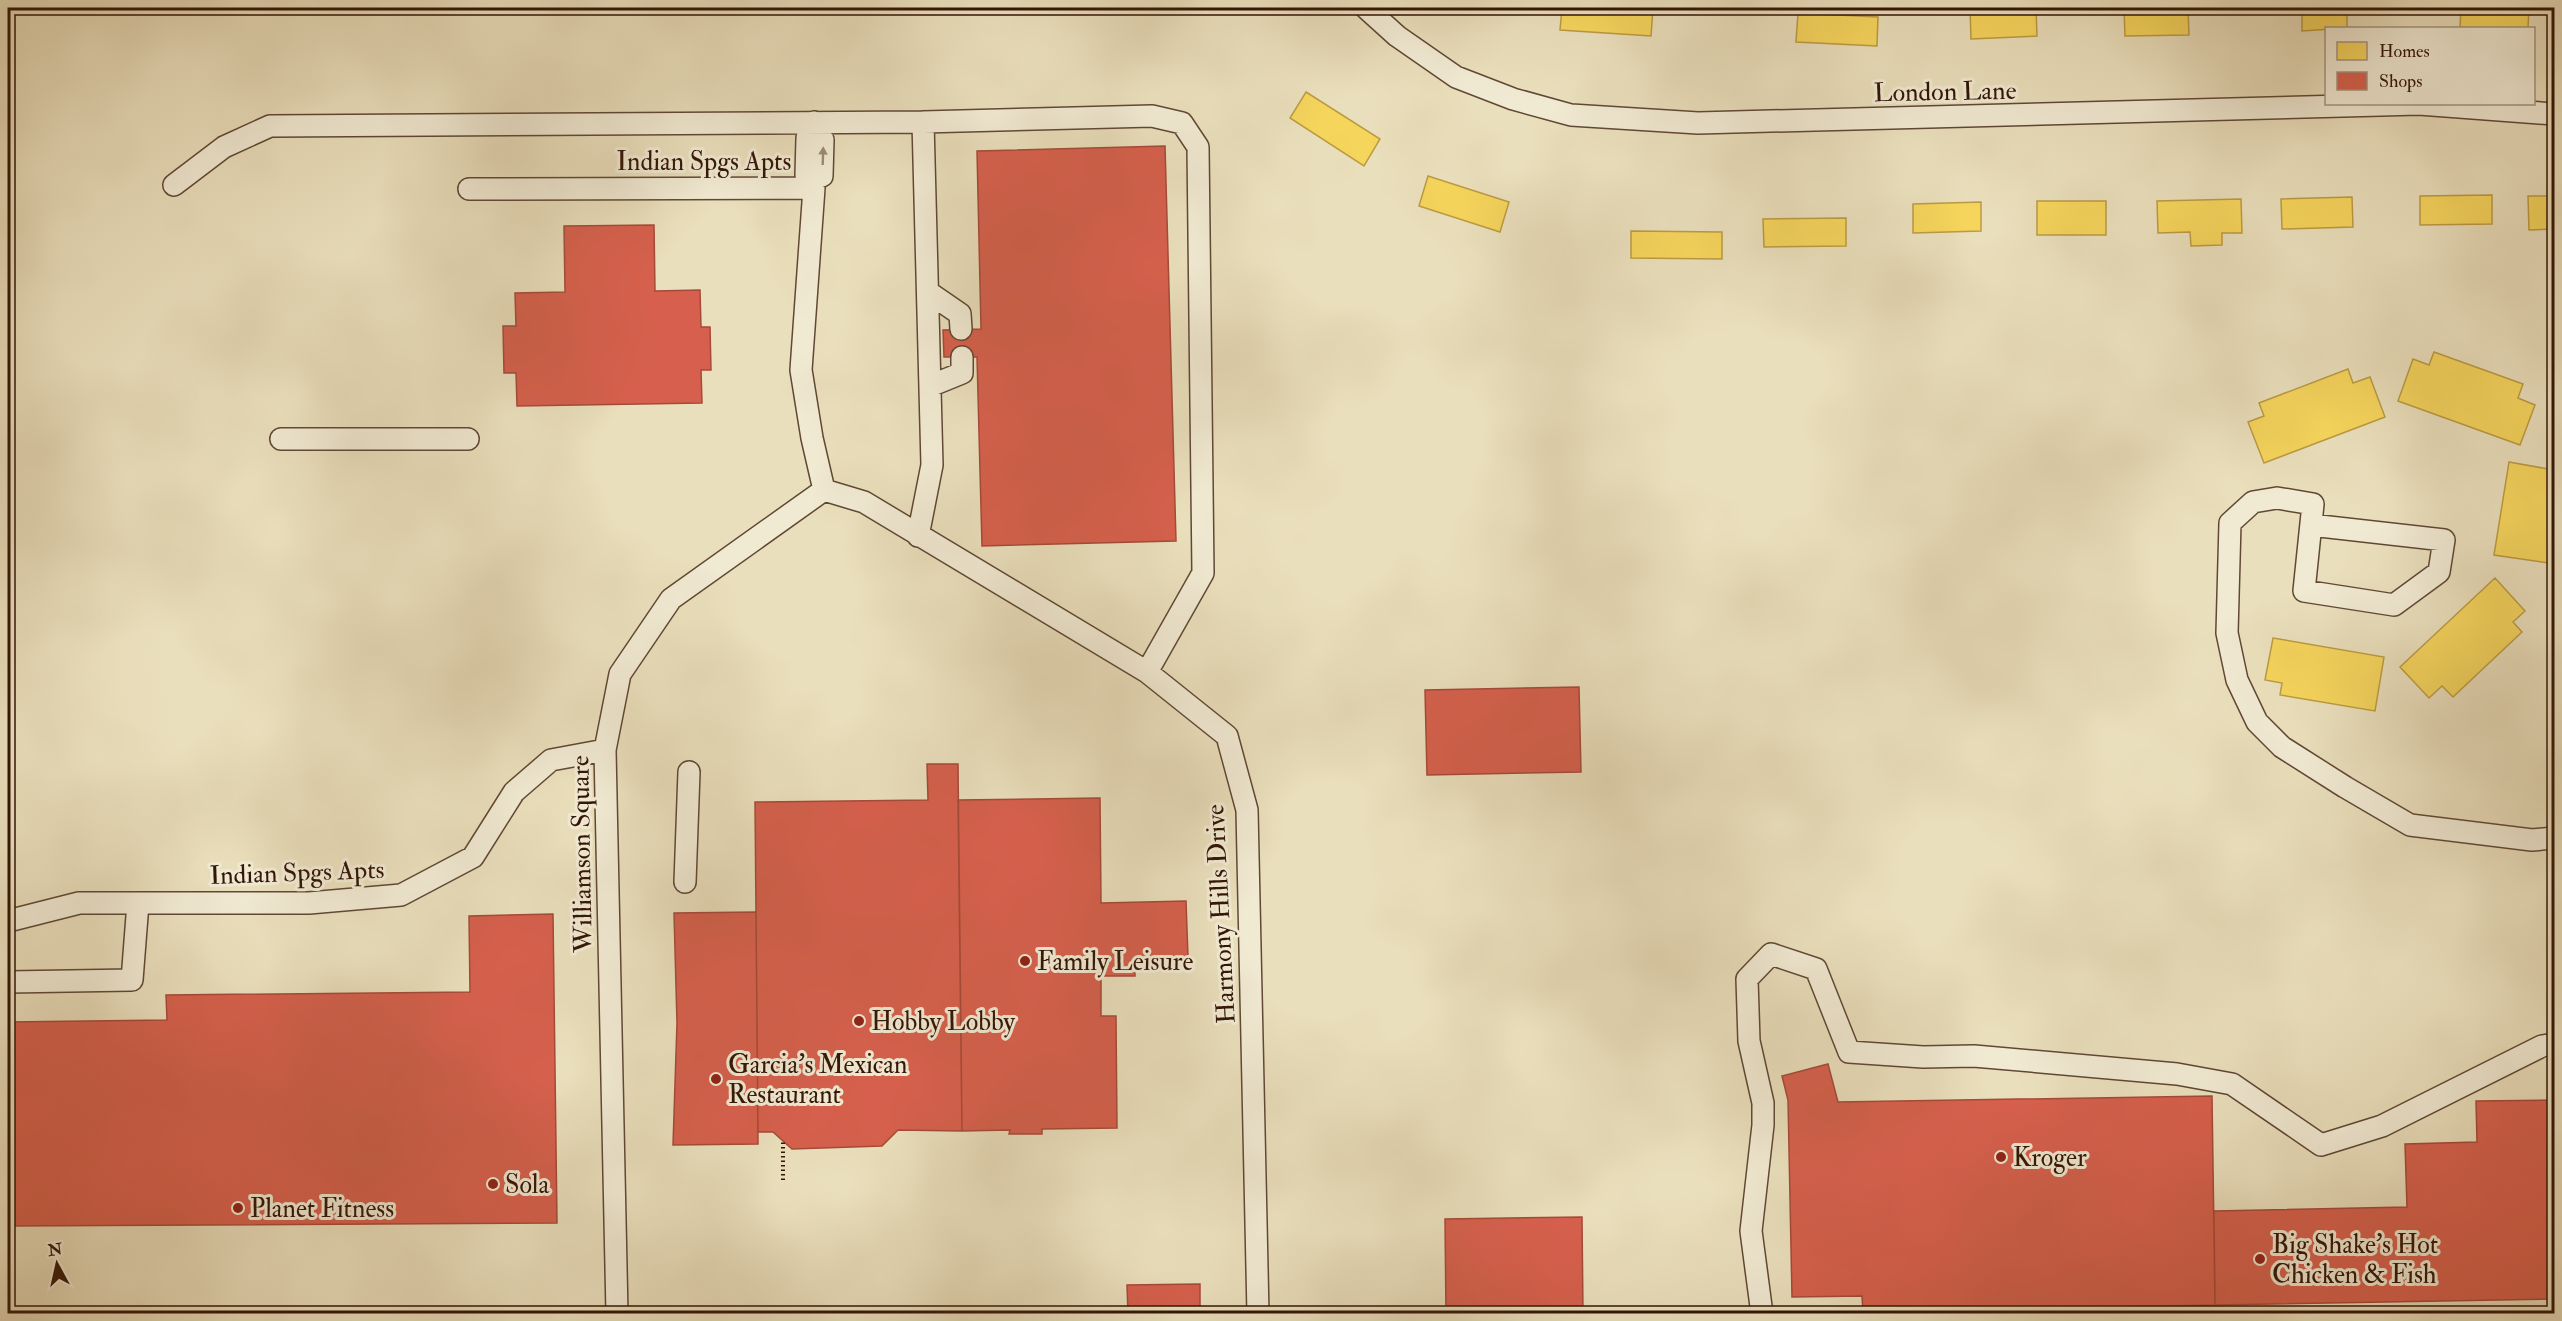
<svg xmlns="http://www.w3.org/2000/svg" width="2562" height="1321" viewBox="0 0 2562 1321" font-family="'IM FELL Double Pica',serif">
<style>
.homes{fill:#f6d55c;stroke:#bb9b42;stroke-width:1.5}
.shops{fill:#d6604d;stroke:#a54a38;stroke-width:1.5}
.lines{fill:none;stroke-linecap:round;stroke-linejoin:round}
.minor-casing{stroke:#604834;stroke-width:24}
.path{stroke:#321506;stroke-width:4;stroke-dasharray:1.5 3;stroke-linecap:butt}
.minor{stroke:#f1ead3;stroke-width:21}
.oneway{fill:#9b8a77}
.poi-dot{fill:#8f2418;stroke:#f1ead3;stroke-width:2}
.labels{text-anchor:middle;stroke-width:6;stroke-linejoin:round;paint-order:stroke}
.street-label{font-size:26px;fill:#321506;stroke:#f1ead3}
.poi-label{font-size:26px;fill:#321506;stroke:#f1ead3;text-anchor:start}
</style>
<rect width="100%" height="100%" fill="#eadfbc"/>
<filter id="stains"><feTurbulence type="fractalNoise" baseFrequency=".00333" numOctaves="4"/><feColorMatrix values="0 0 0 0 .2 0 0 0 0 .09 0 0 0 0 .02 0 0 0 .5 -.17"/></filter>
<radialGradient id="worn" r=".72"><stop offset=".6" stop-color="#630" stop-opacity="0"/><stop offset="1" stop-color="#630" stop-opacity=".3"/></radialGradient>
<path class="homes" d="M1562,8H1653L1651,36L1560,30Z
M1970,8H2036L2037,36L1971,39Z
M2124,8H2188L2189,35L2125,36Z
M2302,8H2347V28L2302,31Z
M2461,8H2529L2528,28H2460Z
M1798,13L1878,17L1877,46L1796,42Z
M1306,92L1380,139L1364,166L1290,118Z
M1428,176L1509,202L1500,232L1419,206Z
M2492,195V224L2420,225V196Z
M2528,196H2554V229L2529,230Z
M2352,197L2353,227L2282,229L2281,199Z
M2241,199L2242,233H2222V245L2191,246L2190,232L2158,233L2157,201Z
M2037,201H2106V235H2037Z
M1981,202V231L1913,233V204Z
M1846,218V246L1764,247L1763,219Z
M1631,231L1722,232V259L1631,258Z
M2434,352L2523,384L2518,398L2535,405L2520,445L2398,401L2413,359L2429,365Z
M2348,369L2353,383L2370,377L2385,417L2264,463L2248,422L2264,416L2259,403Z
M2509,462L2554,470V529L2549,563L2494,555Z
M2495,578L2525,611L2513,622L2522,632L2453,697L2442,686L2429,698L2400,667Z
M2273,638L2384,657L2375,711L2280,695L2282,683L2265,680Z"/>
<path class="shops" d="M1165,146L1176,541L982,546L977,357H944L943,330L981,329L977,151Z
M654,225L655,291L700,290L701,327H710L711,370H701L702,403L517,406L516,373H504L503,326H516L515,293L565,292L564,226Z
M1579,687L1581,772L1427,775L1425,690Z
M927,764H958L962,1131L898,1130L882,1146L792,1149L773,1132H758L755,802L928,800Z
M1100,798L1101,903L1186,901L1188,957L1135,958V976H1101V1016H1116L1117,1128L1042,1129V1134H1009L1010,1130L962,1131L958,800Z
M756,912L758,1144L673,1145L677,1023L674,913Z
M553,914L557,1223L8,1226V1022L167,1020L166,995L470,992L469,916Z
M1828,1064L1838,1102L2212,1096L2215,1305L1863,1312L1862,1296L1792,1297L1788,1100L1782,1076Z
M2554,1100V1299L2215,1305L2214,1211L2407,1207L2405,1144L2477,1142L2476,1101Z
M1582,1217L1583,1314H1446L1445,1219Z
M1200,1284V1314H1128L1127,1285Z"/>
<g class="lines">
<defs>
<path id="minor" d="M1366,8L1397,36L1456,77L1513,99L1571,115L1698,123L2419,104L2554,114
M814,122L813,132L807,138L806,175L814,179
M813,132L823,140L822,176L814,179
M174,185L224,147L270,126L923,122
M469,189L814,188L801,370L812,438L824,490
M928,292L960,314L961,329
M930,386L962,373V357
M281,439H468
M824,490L864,502L1147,672L1227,736L1247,810L1258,1314
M2311,525L2444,540L2439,572L2394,605L2304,591L2313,504L2277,498L2253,502L2230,523L2227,633L2237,680L2257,722L2282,747L2345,787L2410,825L2532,840L2554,838
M918,536L932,465L923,122L1152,116L1182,123L1198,147L1203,573L1147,672
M685,882L689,772
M8,921L79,903H309L401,895L473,857L514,792L551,760L605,750
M8,982L132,980L138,903
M617,1314L605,750L620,674L671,599L824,490
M1762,1314L1751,1231L1763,1125V1103L1749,1041L1747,979L1771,954L1816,969L1849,1052L1923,1057L1974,1056L2177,1074L2232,1084L2321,1145L2382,1126L2542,1046L2554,1044"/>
</defs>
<use href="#minor" class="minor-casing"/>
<path class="path" d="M783,1180V1141"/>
<use href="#minor" class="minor"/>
</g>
<defs><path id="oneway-solid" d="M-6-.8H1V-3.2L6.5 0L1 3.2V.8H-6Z" transform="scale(1.5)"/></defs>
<use class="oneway" href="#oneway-solid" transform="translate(823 156) rotate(-88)"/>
<g class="poi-dot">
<circle cx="1025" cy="961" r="6"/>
<circle cx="859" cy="1021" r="6"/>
<circle cx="716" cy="1079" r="6"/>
<circle cx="2001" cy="1157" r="6"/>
<circle cx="493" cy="1184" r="6"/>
<circle cx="238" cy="1208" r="6"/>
<circle cx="2260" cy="1259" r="6"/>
</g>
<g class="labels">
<g class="street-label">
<text transform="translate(1945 91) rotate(-1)" y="9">London Lane</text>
<text x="704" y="170">Indian Spgs Apts</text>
<text transform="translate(581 854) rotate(-91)" y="9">Williamson Square</text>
<text transform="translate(297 872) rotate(-2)" y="9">Indian Spgs Apts</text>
<text transform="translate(1220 914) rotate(-93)" y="9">Harmony Hills Drive</text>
</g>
<g class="poi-label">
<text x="1037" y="970">Family Leisure</text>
<text x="871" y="1030">Hobby Lobby</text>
<text x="728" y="1073">Garcia's Mexican<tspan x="728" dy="30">Restaurant</tspan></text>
<text x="2013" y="1166">Kroger</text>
<text x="505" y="1193">Sola</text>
<text x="250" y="1217">Planet Fitness</text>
<text x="2272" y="1253">Big Shake's Hot<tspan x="2272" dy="30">Chicken &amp; Fish</tspan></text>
</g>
</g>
<rect width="2562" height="1321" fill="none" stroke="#eadfbc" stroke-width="30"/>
<rect x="9" y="9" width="2544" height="1303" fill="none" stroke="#321506" stroke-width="3"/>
<rect x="15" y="15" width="2532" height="1291" fill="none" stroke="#321506" stroke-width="1.5"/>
<rect x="2325" y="27" width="210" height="78" fill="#f1ead3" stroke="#a59581" stroke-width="1.5"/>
<rect x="2337" y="42" width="30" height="18" fill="#f6d55c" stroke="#a59581" stroke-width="1.5"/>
<text x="2379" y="57" font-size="18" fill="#321506">Homes</text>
<rect x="2337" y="72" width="30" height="18" fill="#d6604d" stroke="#a59581" stroke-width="1.5"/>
<text x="2379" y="87" font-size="18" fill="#321506">Shops</text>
<g transform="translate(57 1264) rotate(352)" stroke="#f1ead3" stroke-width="4.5" paint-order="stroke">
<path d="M0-4.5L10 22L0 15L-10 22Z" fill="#321506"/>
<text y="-9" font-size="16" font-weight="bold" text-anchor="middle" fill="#321506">N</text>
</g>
<rect width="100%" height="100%" filter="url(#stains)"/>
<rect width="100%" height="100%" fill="url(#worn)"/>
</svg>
